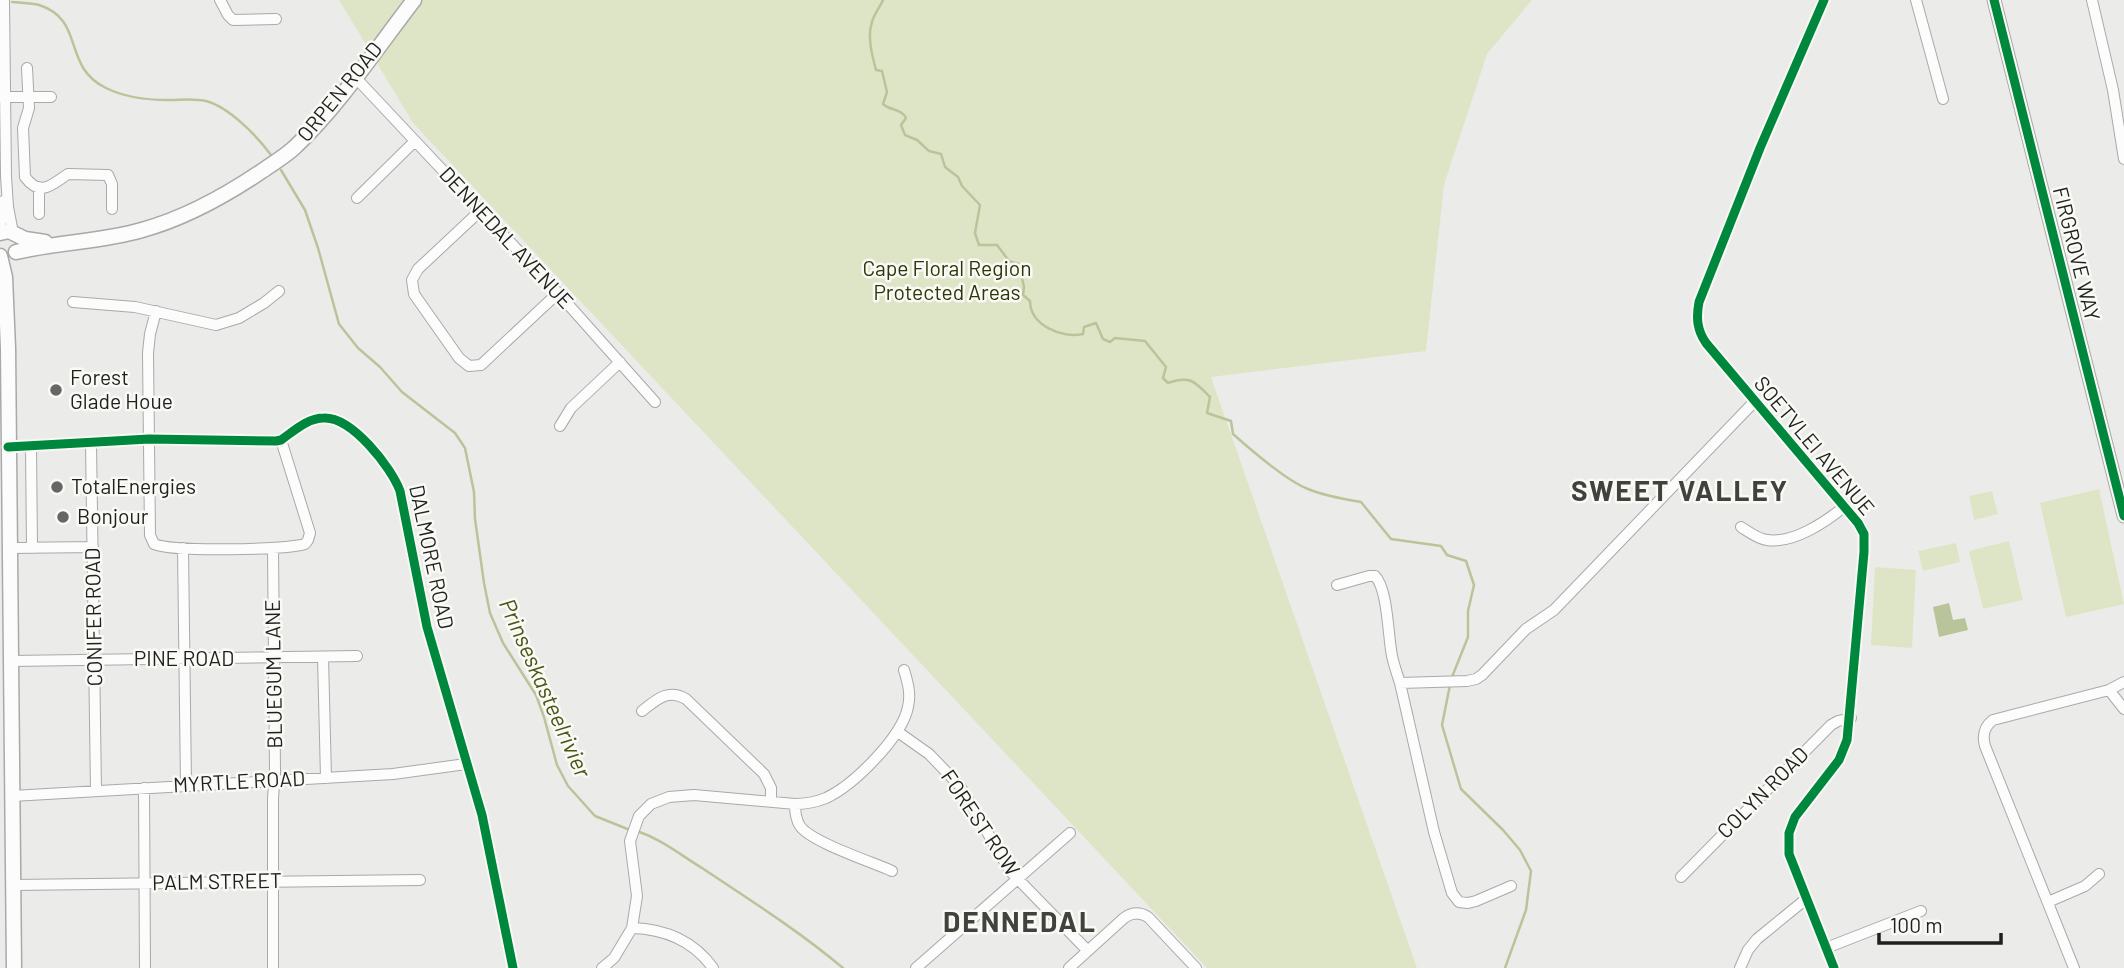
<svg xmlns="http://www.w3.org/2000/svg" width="2124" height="968" viewBox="0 0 2124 968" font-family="Barlow,sans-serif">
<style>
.green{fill:#dee5c7}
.water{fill:#bac49a}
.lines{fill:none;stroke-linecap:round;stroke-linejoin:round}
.stream{stroke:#bac49a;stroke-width:2.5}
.minor-casing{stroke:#a9a9a8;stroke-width:12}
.tertiary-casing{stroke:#a9a9a8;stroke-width:15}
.secondary-casing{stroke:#a9a9a8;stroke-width:17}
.minor{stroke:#fcfcfc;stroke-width:10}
.tertiary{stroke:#fcfcfc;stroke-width:12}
.secondary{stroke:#fcfcfc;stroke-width:14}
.cycleway-casing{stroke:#f9faf5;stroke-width:13}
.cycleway{stroke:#00873e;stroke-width:9}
.poi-dot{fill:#666765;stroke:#f9faf5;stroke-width:2.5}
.labels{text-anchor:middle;stroke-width:5;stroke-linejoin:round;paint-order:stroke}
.street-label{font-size:21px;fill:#1f201e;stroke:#f9faf5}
.park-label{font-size:21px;fill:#2e3608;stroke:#f9faf5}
.poi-label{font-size:21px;fill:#1f201e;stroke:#f9faf5;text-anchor:start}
.water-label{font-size:23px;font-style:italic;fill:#4a5614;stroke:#f9faf5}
.district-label{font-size:28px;font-weight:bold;letter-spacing:2px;fill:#41423e;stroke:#f9faf5}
</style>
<rect width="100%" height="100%" fill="#ebece9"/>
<path class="green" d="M339,0H1532L1487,54L1444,185L1426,351L1211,377L1417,968H1207L413,123Z
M2099,489L2124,604L2066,617L2040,503Z
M1992,491L1998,514L1974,520L1969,496Z
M2009,541L2023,600L1983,609L1969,551Z
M1956,543L1960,562L1923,571L1918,551Z
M1875,567L1916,570L1912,648L1871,645Z"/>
<path class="water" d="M1949,603L1953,620L1965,618L1968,630L1939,637L1933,607Z"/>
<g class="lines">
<path class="stream" d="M883,0C880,7 874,14 872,22C867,36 872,55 876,70L882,71L887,92L883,104C890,111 901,108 906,118L901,125L905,135L917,140L929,151L941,154L945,167L958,177L962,186L980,205L975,233L979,245H997L1009,261L1019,264L1024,287L1023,295L1030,301C1030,325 1062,339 1083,334L1084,327L1096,323L1103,339L1110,342L1115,338L1145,341L1166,367L1163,378L1168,383C1191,375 1195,382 1210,397L1207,413L1231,421L1233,434C1251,450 1285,480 1308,489C1325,496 1343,499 1361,502L1391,539L1441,546L1447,555L1466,561L1474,585L1468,611V637L1452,677
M12,2C21,3 31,3 39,5C86,20 61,66 106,88C124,97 148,100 168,100C180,100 194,98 206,101C229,107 257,136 271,155
M281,170L305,210L318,248L339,324L358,348L380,367L402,392L455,433L465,448L474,492L475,519L484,583L490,613L503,643L536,695L544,717L557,765L568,786L595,816L630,830
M1450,685L1442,725L1461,789L1503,830L1520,850L1531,871L1526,910L1505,968
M637,831C663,840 679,854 702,868C750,900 799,931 843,968"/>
<defs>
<path id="minor" d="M4,0L6,176L8,207L13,233
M220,0L228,15L233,20L276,19
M1824,0L1760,148L1699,302C1696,318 1697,330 1706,343L1858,523L1864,534V552L1847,740L1839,760L1795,817L1789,833V854L1834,968
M1916,0L1943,99
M2092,0L2113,90L2124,159
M27,68L29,108L23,128L25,177C41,198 52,184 68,174L108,175L112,184V209
M355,77L558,293L655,402
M1,97H51
M357,198L415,141
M480,211L418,269L412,280L414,294L459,358L469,366L481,365L558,293
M39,214V187
M0,230L3,201
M73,302L135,307L216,325L239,318L264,303L279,291
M156,311L150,334L148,353L150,535L154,544C171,552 286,550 305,544L308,540L310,533L281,440
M560,426L571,408L620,362
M91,443L96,791
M31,446L32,548
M8,447L149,439L276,441L281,440C294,431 307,418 324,418C352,417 391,467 400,491L427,627L482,815L513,968
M1741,527C1749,532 1758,539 1767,540C1793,544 1826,522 1845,506
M9,548L93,547
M183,548L186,785
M273,548L275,771L273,798V968
M1337,585L1369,576H1375C1388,589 1388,637 1392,656C1394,665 1397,674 1400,683L1434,832L1452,893L1459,902L1468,903L1476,901L1511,886
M323,657L326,778
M11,661L357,656
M1400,683L1467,681L1476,679L1482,675L1526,629L1554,610L1755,401
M2109,690L2124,709
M642,711C656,700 668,688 686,699L764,774L771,788V802
M898,732L929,754L960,786L1010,871L1087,950
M144,788L145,968
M12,796L393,774L466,764
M795,804C795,812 796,820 800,826C811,842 872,862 892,871
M1681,877L1831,725L1838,721L1851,718
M13,885L420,880
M2048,902L2085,886L2099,874
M632,928C665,929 693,940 713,968
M1826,948L1921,911
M602,968L614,958L632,928L637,896L630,841L639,816L651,804L669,797L694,795L795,804C806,804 816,802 826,798C854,785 902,737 908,707C911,694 908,683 904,670
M916,968L1070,833
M1069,968L1124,918C1132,912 1140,912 1148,917L1196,968
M1740,968L1748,950L1757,939L1806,899
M2074,968L1985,746C1982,735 1984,727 1993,720L2109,690L2124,682"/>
<path id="tertiary" d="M1994,0L2124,516"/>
<path id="secondary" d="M0,233L9,231L25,239L45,242
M16,252C58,242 101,242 142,230C186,218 225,196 262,171C273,163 286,156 296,146C340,104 377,48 414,0
M0,256L5,277L8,348L14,968"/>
</defs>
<use href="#minor" class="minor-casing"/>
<use href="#tertiary" class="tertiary-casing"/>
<use href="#secondary" class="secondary-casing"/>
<use href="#minor" class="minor"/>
<use href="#tertiary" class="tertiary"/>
<use href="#secondary" class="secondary"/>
<defs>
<path id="cycleway" d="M1824,0L1760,148L1699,302C1696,318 1697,330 1706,343L1858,523L1864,534V552L1847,740L1839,760L1795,817L1789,833V854L1834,968
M1994,0L2124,516
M8,447L149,439L276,441L281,440C294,431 307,418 324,418C352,417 391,467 400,491L427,627L482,815L513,968"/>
</defs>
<use href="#cycleway" class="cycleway-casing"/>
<use href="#cycleway" class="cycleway"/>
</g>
<g class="poi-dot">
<circle cx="56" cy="390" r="7"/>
<circle cx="57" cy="487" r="7"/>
<circle cx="63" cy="517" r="7"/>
</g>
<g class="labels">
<g class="street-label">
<text transform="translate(340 92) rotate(-51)" y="7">ORPEN ROAD</text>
<text transform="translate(506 238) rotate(47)" y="7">DENNEDAL AVENUE</text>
<text transform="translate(2076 254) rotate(76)" y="7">FIRGROVE WAY</text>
<text transform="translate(1814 446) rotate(50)" y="7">SOETVLEI AVENUE</text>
<text transform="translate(431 557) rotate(78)" y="7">DALMORE ROAD</text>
<text transform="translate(94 617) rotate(-91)" y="7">CONIFER ROAD</text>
<text x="184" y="666">PINE ROAD</text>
<text transform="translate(274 674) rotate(-91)" y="7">BLUEGUM LANE</text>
<text transform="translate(239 782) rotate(-3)" y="7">MYRTLE ROAD</text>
<text transform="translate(1763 793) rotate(-45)" y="7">COLYN ROAD</text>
<text transform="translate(980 823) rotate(56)" y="7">FOREST ROW</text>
<text transform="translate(217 882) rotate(-1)" y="7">PALM STREET</text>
</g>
<g class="park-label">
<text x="947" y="276">Cape Floral Region<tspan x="947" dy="24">Protected Areas</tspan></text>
</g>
<g class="poi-label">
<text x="70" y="385">Forest<tspan x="70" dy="24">Glade Houe</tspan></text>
<text x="71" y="494">TotalEnergies</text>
<text x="77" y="524">Bonjour</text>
</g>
<g class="water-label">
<text transform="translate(545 688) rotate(66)" y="8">Prinseskasteelrivier</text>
</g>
<g class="district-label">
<text x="1680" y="501">SWEET VALLEY</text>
<text x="1020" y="932">DENNEDAL</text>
</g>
</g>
<path d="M1879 933v10h122v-10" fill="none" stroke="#1f201e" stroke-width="3.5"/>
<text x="1890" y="933" font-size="21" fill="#1f201e" stroke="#f9faf5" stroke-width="5" paint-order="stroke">100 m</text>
</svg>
